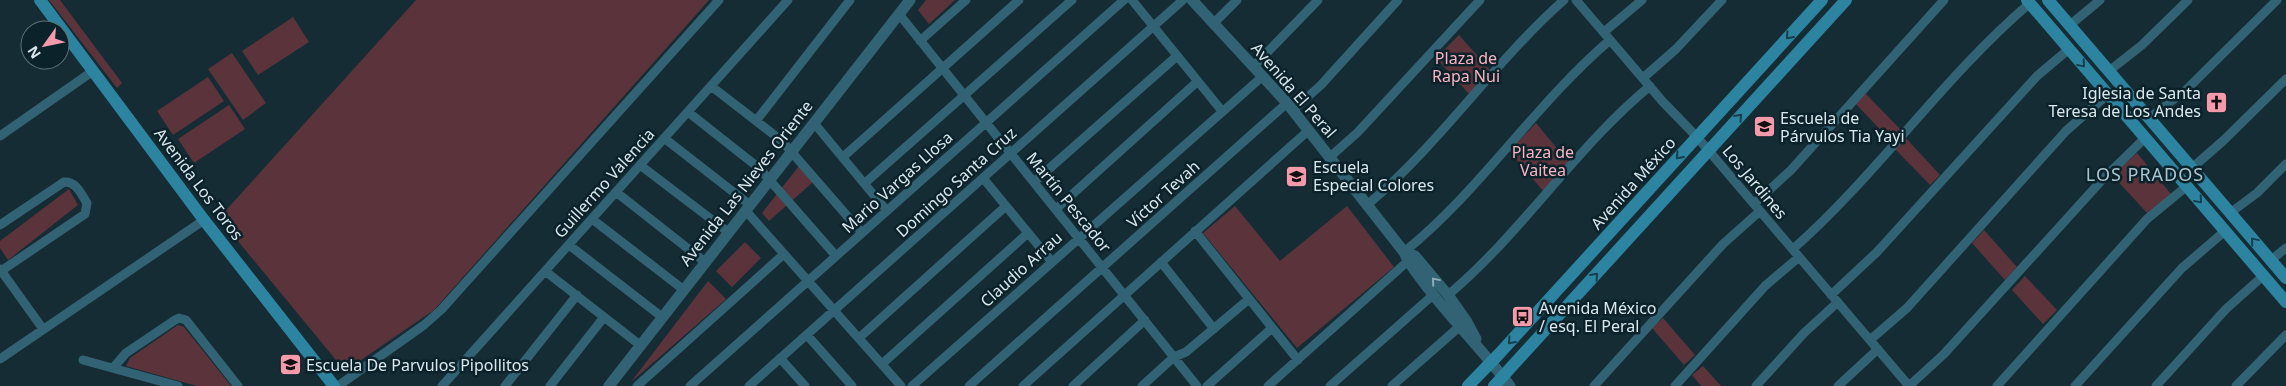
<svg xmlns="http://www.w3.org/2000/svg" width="2286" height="386" viewBox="0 0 2286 386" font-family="'Noto Sans',sans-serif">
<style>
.green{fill:#5a333b}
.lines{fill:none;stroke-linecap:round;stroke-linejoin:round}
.minor{stroke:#326375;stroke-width:9}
.tertiary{stroke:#326375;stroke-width:11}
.secondary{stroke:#2d84a0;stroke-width:12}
.oneway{stroke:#163f4d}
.oneway2{stroke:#8eacb7}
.labels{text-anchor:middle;stroke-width:5;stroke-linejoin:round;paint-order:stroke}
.park-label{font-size:16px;fill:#fbb4c1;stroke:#0c222a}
.street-label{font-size:16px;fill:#dae8ed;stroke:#0c222a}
.poi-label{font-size:16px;fill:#dae8ed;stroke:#0c222a;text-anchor:start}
.neighbourhood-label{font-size:18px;letter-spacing:1px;fill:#aac4cf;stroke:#0c222a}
</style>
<rect width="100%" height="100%" fill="#162c34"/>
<path class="green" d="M49,0H60L122,83L117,88Z
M416,0H709L434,310L345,371L219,218Z
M926,0H955L929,24L918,10Z
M293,17L309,42L258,75L242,51Z
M1459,35L1490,70L1469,94L1436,58Z
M232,53L266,103L243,120L208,69Z
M208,77L224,101L173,135L157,111Z
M1865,93L1901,130L1890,140L1855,103Z
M229,105L245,129L194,163L178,139Z
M1536,123L1569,163L1544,192L1509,151Z
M1905,137L1940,175L1930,185L1894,148Z
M2137,153L2171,194L2148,214L2112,175Z
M799,166L813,182L769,221L762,213Z
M69,189L78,205L8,260L0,248V241Z
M1235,206L1280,261L1347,206L1394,267L1297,348L1203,233Z
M1984,230L2017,267L2005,280L1972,243Z
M745,242L761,258L732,287L716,271Z
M2025,276L2057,310L2043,324L2012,290Z
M708,281L726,299L631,382Z
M1663,318L1695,355L1684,365L1652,328Z
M178,325L184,327L231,386H197L126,366L130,358Z
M1703,366L1721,386H1701L1692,375Z"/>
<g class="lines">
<path class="minor" d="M1132,0L1222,111
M1576,0L1663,102L1697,137L1909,386
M899,14L1197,386
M1213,24L1237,0
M2070,25L2100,0
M1604,32L1642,0
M920,41L966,0
M1254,66L1318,0
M2109,71L2142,45L2188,0
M1643,78L1676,49L1722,0
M711,86L782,141L862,233
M1293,110L1321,85L1398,0
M688,112L759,168L836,256
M2149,118L2185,91L2277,0
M756,121L850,0
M814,123L887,211
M0,136L93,71
M664,138L750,205
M843,157L1019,0
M1330,157L1358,132L1480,0
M640,165L728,232
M2192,168L2224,140L2286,79
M983,178L1052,262
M1034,182L1177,56
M865,183L1072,0
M616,192L705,262
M1754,204L1791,170L1944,0
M1367,205C1440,144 1493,63 1564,0
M1056,209L1198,81
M746,211L901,386
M2230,213L2257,193L2286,164
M592,219L684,290
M0,225L64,182C76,181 81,194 87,203L85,214L1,271
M1195,231L1298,360
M569,245L662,317
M1793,249C1878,174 1943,77 2030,3
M1404,252C1481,190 1535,104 1610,40
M2271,260L2286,248
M1161,262L1214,329
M0,269L43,329
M545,271L640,345
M1448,295C1522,233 1575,148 1650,86
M1831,295L1877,252L2037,76L2069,49
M807,335L852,386
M859,338L1006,206
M1870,340L1907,308L2066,131L2108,94
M780,358L805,386
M0,359L204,220
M83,360L178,386
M882,364L1028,233
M113,368L126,353L175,320L179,318L186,320L238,386
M338,386L424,325L441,310L719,0
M442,386L788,0
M505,386L577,295
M550,386L604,317
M637,386L784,254
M690,386L1124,0
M749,386L1183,0
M912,386L1263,76
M969,386L1287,103
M1023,386L1309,130
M1073,386L1145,320
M1142,386L1174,357L1186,352L1249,299
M1207,386L1272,328
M1268,386L1408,261
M1330,386L1433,295
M1392,386L1459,327
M1594,386L1723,244L1760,211
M1675,386L1765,286L1799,257
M1756,386L1804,333L1838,302
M1838,386L1878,349
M1909,386L1944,354L2102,180L2145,138
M1997,386L2147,219L2187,186
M2075,386L2182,268L2225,231
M2156,386L2226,309L2263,276
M2236,386L2286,335"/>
<path class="tertiary" d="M1192,0L1287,103L1404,252C1409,265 1419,276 1427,287C1454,322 1484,352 1510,386
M1404,252L1415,256L1448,295L1467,322L1476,339
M609,386L910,0"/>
<path class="secondary" d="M40,0L204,220L334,386
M2027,0L2286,302
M2048,0L2286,278
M1468,386L1499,354L1822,0
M1494,386L1846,0"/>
</g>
<defs><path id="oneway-chevron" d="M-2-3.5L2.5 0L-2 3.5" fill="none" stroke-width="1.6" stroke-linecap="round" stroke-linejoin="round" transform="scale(1.25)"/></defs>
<g class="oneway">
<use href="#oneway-chevron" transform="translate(1789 36) rotate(132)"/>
<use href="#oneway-chevron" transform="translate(2082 64) rotate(49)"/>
<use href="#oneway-chevron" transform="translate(1739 117) rotate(-48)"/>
<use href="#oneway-chevron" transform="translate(1679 156) rotate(132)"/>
<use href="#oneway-chevron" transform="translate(2199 200) rotate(49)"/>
<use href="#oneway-chevron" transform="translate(2254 241) rotate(-130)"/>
<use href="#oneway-chevron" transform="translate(1595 276) rotate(-48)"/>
<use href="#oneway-chevron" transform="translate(1511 341) rotate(132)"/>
</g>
<use class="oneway2" href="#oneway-chevron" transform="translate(1435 281) rotate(-130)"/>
<defs>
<symbol id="church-square" viewBox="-11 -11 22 22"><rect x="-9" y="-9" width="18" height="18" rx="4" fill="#f39aab" stroke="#0c222a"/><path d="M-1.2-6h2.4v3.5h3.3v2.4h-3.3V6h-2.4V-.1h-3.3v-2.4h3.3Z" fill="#111"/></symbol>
<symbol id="school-square" viewBox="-11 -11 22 22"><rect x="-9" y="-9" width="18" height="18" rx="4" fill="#f39aab" stroke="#0c222a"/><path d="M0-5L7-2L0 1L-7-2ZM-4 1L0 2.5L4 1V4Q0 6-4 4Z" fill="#111"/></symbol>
<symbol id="bus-square" viewBox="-11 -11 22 22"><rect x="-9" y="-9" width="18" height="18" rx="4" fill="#f39aab" stroke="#0c222a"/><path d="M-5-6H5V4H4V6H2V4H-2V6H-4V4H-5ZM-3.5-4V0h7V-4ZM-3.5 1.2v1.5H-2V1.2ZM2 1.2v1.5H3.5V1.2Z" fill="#111"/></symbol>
</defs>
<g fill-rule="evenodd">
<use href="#church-square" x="2204" y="90" width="25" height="25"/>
<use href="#school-square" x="1752" y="114" width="25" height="25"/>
<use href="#school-square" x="1284" y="164" width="25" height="25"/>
<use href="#bus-square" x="1510" y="304" width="25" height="25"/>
<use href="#school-square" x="278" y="352" width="25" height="25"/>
</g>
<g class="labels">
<g class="park-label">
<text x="1466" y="64">Plaza de<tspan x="1466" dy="18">Rapa Nui</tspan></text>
<text x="1543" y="158">Plaza de<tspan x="1543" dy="18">Vaitea</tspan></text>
</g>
<g class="street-label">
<text transform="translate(1294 90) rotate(49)" y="6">Avenida El Peral</text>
<text transform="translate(897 182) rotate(-42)" y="6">Mario Vargas Llosa</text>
<text transform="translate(956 182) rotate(-42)" y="6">Domingo Santa Cruz</text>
<text transform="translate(1755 182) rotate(50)" y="6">Los Jardines</text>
<text transform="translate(604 183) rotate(-48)" y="6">Guillermo Valencia</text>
<text transform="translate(746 183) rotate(-52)" y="6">Avenida Las Nieves Oriente</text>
<text transform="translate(1633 183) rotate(-48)" y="6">Avenida México</text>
<text transform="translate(199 184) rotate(53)" y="6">Avenida Los Toros</text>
<text transform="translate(1163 194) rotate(-42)" y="6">Víctor Tevah</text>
<text transform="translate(1069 202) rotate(51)" y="6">Martín Pescador</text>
<text transform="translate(1021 269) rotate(-42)" y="6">Claudio Arrau</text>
</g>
<g class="poi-label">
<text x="2201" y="99" text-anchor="end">Iglesia de Santa<tspan x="2201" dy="18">Teresa de Los Andes</tspan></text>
<text x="1780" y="124">Escuela de<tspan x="1780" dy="18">Párvulos Tia Yayi</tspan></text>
<text x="1313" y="173">Escuela<tspan x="1313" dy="18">Especial Colores</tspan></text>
<text x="1539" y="314">Avenida México<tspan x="1539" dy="18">/ esq. El Peral</tspan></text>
<text x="306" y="371">Escuela De Parvulos Pipollitos</text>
</g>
<g class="neighbourhood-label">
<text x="2145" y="181">LOS PRADOS</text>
</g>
</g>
<g transform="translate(45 45) rotate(237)"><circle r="24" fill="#0c222a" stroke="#5e7178"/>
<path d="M0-4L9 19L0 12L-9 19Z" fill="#f39aab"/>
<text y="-8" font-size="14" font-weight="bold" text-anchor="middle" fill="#dae8ed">N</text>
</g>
</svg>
